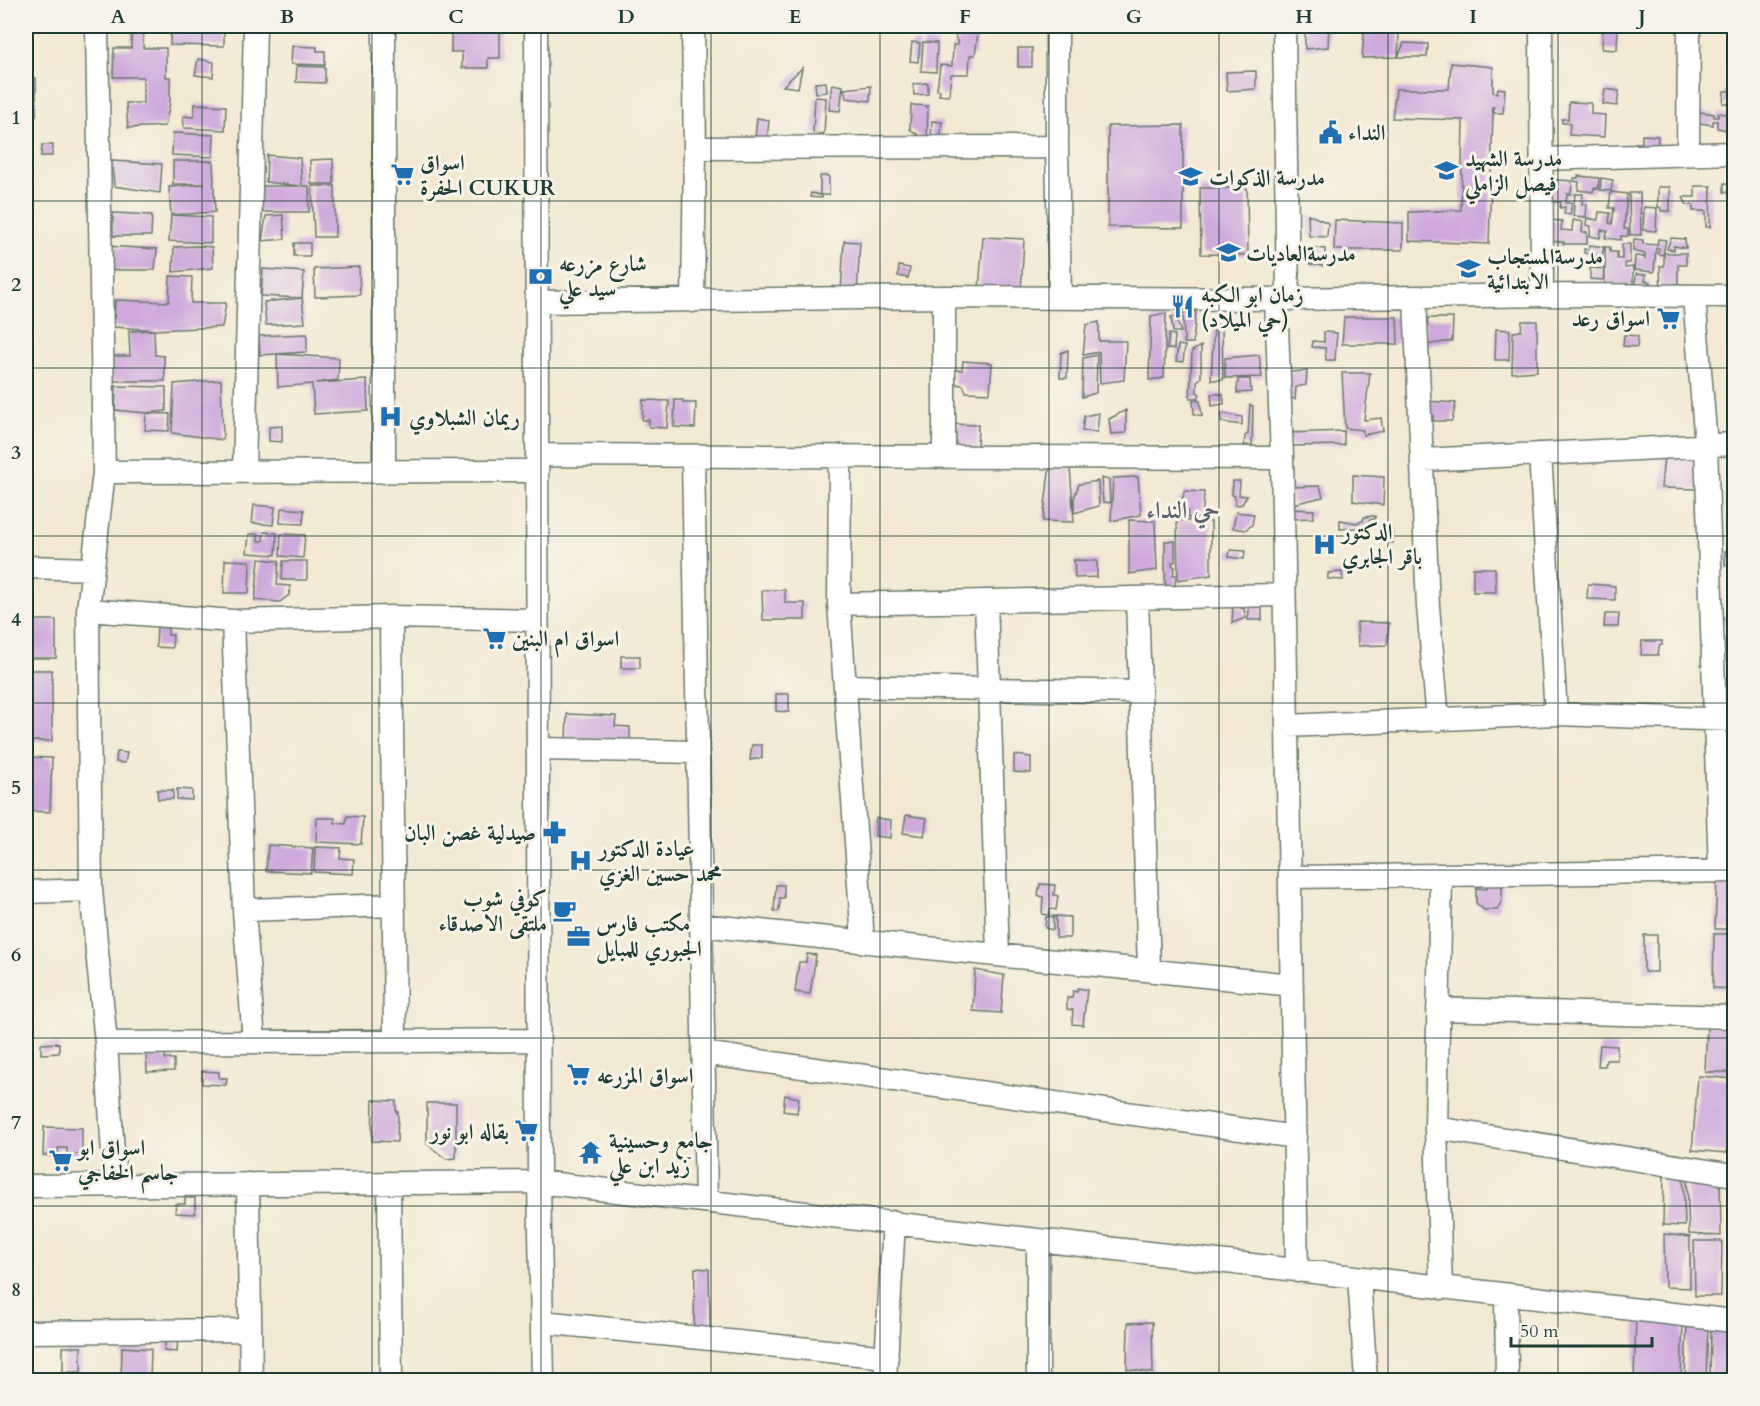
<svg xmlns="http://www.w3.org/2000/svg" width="1760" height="1406" viewBox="0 0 1760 1406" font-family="Cardo,Amiri,serif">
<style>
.building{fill:#cea9dc}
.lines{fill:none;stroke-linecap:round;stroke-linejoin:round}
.minor-casing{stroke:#69796c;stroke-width:25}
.minor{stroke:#fff;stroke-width:22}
.grid{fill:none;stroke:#1f3d34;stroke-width:1.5;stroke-opacity:0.55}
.labels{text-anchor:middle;stroke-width:6;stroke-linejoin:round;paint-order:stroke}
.poi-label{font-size:22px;font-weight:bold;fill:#1f3d34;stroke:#f7f3e8;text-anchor:start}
.neighbourhood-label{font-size:24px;font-weight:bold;fill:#5c636f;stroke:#f7f3e8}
.neatline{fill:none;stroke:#1f3d34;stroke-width:2}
.grid-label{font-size:20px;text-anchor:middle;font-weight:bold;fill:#1f3d34}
</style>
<rect width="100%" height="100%" fill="#f7f3e8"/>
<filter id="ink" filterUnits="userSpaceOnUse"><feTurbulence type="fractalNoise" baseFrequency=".0167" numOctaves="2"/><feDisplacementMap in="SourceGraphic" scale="12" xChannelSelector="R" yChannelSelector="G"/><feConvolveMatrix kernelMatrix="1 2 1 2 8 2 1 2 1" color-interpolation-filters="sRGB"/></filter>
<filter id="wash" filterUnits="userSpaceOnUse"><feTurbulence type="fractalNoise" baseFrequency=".008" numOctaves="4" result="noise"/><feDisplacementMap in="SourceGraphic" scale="24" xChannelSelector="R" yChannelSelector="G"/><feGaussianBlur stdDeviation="1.35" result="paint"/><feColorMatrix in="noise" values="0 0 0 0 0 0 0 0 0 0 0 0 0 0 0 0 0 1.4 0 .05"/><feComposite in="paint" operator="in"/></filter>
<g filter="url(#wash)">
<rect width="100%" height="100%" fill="#f3e9d3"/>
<g id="blocks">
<path class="building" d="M132,26H144L143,48H166V77H170V103L165,126L128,128L126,103H143V77H113L114,48H131Z
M171,26H224V46L170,45Z
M451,26H500V58H488V68H462V52H451Z
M956,26L979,27L975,55H970L969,74H951L949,96L939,95L940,90H937L940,65L952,66L953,45H958L955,35Z
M1305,26L1329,27L1328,47L1305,49Z
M1603,26H1618L1617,50L1602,49Z
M1364,32L1399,33L1398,57L1362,58Z
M912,42L920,43L918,62L910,61Z
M923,42L937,43L936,72L921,71Z
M1404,43L1428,44L1427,57H1398Z
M292,46L317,47V51H325V65L291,64Z
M1018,48H1032V67H1018Z
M198,59L214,62L213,77L195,75Z
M1451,63L1493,67V92L1497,93L1498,88L1505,89L1503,113H1493L1494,107H1492L1493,113L1489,244L1409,241V212L1461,210L1463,120L1392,118L1396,89H1449Z
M297,66L325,67V83L296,82Z
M802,68L798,88L783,86Z
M1256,71V89L1227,91L1226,72Z
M26,78H36V116H26Z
M826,82L827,92L816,93L815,83Z
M928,83V94L914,95L913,84Z
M832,84L843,86L840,111L829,110Z
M871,86L870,101L846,98L844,89Z
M1605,89L1619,91L1617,106L1603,104Z
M1724,91H1734V104L1723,103Z
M815,97L826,98L824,134L813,133Z
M1569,102L1591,103V114L1605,115L1604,137L1569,135L1570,123H1562V119H1568Z
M195,104L226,106L225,130L184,128L183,116L194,117Z
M911,105L928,106L927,141L910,129Z
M1695,111L1714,114V117H1718V113L1734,115V131L1717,128V121H1713V125L1694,122Z
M757,118L769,120L767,140L755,138Z
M932,121L942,122L940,144H931Z
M1183,125V228L1108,227V126Z
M173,133L214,135L213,157L172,155Z
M1642,135L1658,136L1657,155L1633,152L1634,143H1642Z
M42,145H53L52,156H41Z
M267,155L300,158L302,186H309V212H255V186H300L266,182Z
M333,159L334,184H311L310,160Z
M112,161L162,164L160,193L114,186Z
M173,161H213L215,212L171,215L211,217V243L169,241L171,215L169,187L205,184H173Z
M820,176H829V195H820H822V198L810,197L811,193L820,195Z
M1578,176L1599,178L1598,189L1594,188L1593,192L1578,190L1579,182L1574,181V178H1578Z
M1601,178L1613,180L1611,191L1600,190Z
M1546,179L1572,181L1571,194H1567L1566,203H1572L1570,215L1564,214L1565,207L1560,208L1561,202L1544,201Z
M1724,183L1734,184V193L1724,192Z
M312,186H335V237H314Z
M1695,186H1711L1710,227H1706V211H1693V205H1687L1683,197H1695Z
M1658,187H1670V211H1661V208L1658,207Z
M1200,188H1247L1248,255L1201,254Z
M1611,192L1627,194L1624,229H1628V236H1621V240L1605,238L1608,231L1601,230L1600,238L1590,236L1591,226L1586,225L1587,218L1598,220L1599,212L1610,213L1609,223L1612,224L1614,208H1609Z
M1629,193H1640L1641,235H1630Z
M1575,194H1583L1582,204L1587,205L1586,217L1573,216Z
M1644,207L1657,208L1656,231L1643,230Z
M113,213L152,215L151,236H113Z
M1308,214L1328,223L1327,237L1309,236Z
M283,215L285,239L262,241L266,216Z
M1335,220L1403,223V250H1334Z
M1550,220L1562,221L1561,230L1572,231L1573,220L1583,222L1582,232H1587V244H1563L1564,242L1548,241Z
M983,237L1024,239L1021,292L979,290Z
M1671,238L1685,239L1686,248L1674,246V250L1667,249Z
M1634,239L1643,240V244L1657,245L1658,239L1666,240L1663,255L1658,254L1659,248H1656L1654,272L1634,270L1635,256L1644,257L1645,260V254L1633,251Z
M844,241L860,242L857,293L841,292Z
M294,243H310V256H294Z
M1622,244H1630V263H1625V268L1633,267V287H1623V284H1605V247H1610V252H1617V259H1622Z
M1590,245L1604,247L1602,256L1584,253V249L1589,250Z
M105,246L157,249L155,270H108Z
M198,246L212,247L213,268L173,272L174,247Z
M1308,247L1325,249V266L1310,264Z
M1664,253H1686V265H1678V294L1661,295L1660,266H1664Z
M899,266L910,268L908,278L898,276Z
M359,267L360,295L315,297L314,269Z
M1590,268L1604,269L1603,280L1590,279Z
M263,269L304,272L302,298L305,323L266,325L264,302L302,298L261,296Z
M1636,274L1646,275L1645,281L1650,282L1649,291L1641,285L1635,284Z
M170,276L192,277L191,303H226L222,327L154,330L114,327L115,300L169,302Z
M1196,311L1193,343H1184L1183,313Z
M1166,313L1164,378L1149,380L1151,316Z
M1179,316L1178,324L1181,332H1173L1171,317Z
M1344,317H1397L1398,344H1342Z
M1426,318H1453L1452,341L1425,345Z
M1522,321H1537V371L1512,373L1513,332L1521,331Z
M1099,322V341H1126L1124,380L1100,383L1099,352L1083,355L1086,325Z
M1214,325H1222L1223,380H1211Z
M1496,329L1510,330L1509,360H1495Z
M154,330L155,355L164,356L165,381H107L110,356H130L129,331Z
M1324,332L1337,333L1335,360H1326L1325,348L1312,347L1313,341L1324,342Z
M307,334V352L260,355L259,336Z
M1169,334L1175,335L1174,349H1167Z
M1624,335L1638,336L1637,347L1623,346Z
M1178,345L1185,346L1183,362L1176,361Z
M1201,346V378L1197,381V392L1200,394L1198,398H1190L1192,351Z
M1068,350L1067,378H1060L1061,353Z
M277,354L339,358L338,380L316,383L367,380L368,411L314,414L312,384L278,387Z
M1097,355L1096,393L1082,397L1083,358Z
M1259,355L1262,377L1225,378V358Z
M963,361L992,363L990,393L966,392L963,385L954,384L955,370H962Z
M1307,371L1306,385L1296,387L1295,399L1286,397L1288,372Z
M1342,373H1370L1364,420L1381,418L1383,431L1363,435V430L1345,428Z
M1238,379H1250L1251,392L1237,393Z
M221,380L223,440L172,433L174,384Z
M116,386L166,387V411L146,413L115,410Z
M1211,394H1223L1224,404L1212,406Z
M643,400L669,401L667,428L649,427V420H642Z
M675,400H683V403H696L695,428L674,427Z
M1193,400L1200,401L1202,416L1194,414Z
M1426,401L1456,403L1452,421H1433V415L1425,414Z
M1250,405L1253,406L1252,446L1244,445L1245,436L1248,434Z
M1126,410V433L1111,434L1109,419Z
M146,413L170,414L169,431L145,430Z
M1099,413L1097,432L1082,431L1084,416Z
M1222,413L1242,417V425L1221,422Z
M951,424L978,425L977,451H950Z
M282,426V442L269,441V427Z
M1344,431V445L1292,446L1287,433Z
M1664,456H1701L1700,489L1661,488Z
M1050,464L1070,467L1074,522L1043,521Z
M1353,475L1384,477L1383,505L1353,501Z
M1138,477L1141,515L1111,521L1113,478Z
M1101,478L1109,480L1110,503L1103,502Z
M1098,481L1099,506L1074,513V498L1079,484Z
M1233,481H1240L1239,495L1247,496L1242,504L1238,505H1235V496L1232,495Z
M1320,486L1323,497L1293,504L1290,487Z
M1184,491L1204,492L1203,509L1200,518H1187L1188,511L1173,507L1177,505V499H1183Z
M254,505L275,507L273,525L252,523Z
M281,508L304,510L303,524L280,523Z
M1288,509L1314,510L1313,518L1287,519Z
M1236,512L1254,514L1252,525L1245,530L1233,528Z
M1375,516V519L1369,520L1370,527L1340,529V520L1357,523L1363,521L1364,517Z
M1129,520L1155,521L1157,570L1129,574Z
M1177,520L1211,522V575L1178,580Z
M1392,529L1393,543L1379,540L1382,530Z
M264,532L277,533L276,555L247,553L249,534H258V541H263Z
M281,534L305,535L303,558L280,556Z
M1165,541H1175V562H1172V565L1175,567L1173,575H1176L1175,586H1167L1165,583Z
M1230,550L1245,551L1244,559L1229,557Z
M1725,551H1734V565H1725Z
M259,559L279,561L277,585L290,586L289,595L280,602L255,600Z
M225,560L250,561L249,593H224Z
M1074,560L1097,561V577L1075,578Z
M283,561H307V580H282Z
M1473,568H1495L1496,592H1473Z
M1342,572L1343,580L1328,579V573Z
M1588,584L1615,586V600L1587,599Z
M762,590H785V603H805V620H763Z
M1250,600H1262V620H1248Z
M1233,605L1244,609L1246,618L1232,623Z
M1605,614H1619L1618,627H1604Z
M26,620H56V658H26Z
M1357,622L1389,623L1387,645L1358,646Z
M157,627L168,628V635H173L172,648L156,647Z
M1642,641H1662V645L1659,646L1658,655H1641Z
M621,656H640V668H621Z
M26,670H52V741H26Z
M776,694H789V712L776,711Z
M567,714L616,716L615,726L630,727V741L566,743Z
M1730,735H1734V793H1730Z
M752,745H762V758L750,760Z
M117,752L127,753L125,763L116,762Z
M1014,755L1031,757V773L1014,772Z
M26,757L52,758L50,812L26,811Z
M177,789L192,790V800L177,799Z
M157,790H173V799H158Z
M1724,800H1734V851H1725Z
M906,815L927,818L924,836L903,833Z
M347,816L363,817L361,844L316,842L317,818H335V823L346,824Z
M876,818L891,820L890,838L875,836Z
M268,845L313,848L311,873L266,871Z
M315,847L341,848L340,858L354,859L353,874L314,872Z
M1717,875L1734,876V929H1715Z
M1487,879H1502V900L1497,910H1484L1476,903V888L1487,889Z
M1040,884L1055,885L1054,895L1058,896L1056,910L1050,909L1049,915L1042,914L1043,897L1038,895Z
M776,885H784V898H780L779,911H774Z
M1056,916L1053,918V930L1045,928L1046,917Z
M1056,916L1070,917V938H1056Z
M1714,934H1734V989L1713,988Z
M1644,935H1657V972H1644Z
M807,954L816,955L810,994L795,992L799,962H806Z
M975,970L1004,975L1001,1013L973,1011Z
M1078,988L1087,990L1083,1025L1072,1024L1073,1010L1067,1009V998H1072L1073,991L1077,992Z
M1707,1025L1734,1026V1072H1705Z
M59,1043V1053L41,1054V1044Z
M1600,1045L1617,1046V1060H1606L1605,1066H1598Z
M146,1054H165V1059H174V1071L147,1072Z
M202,1071L219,1072V1078H227L226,1085L202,1084Z
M1698,1076L1734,1079L1727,1153L1692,1150Z
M785,1095L799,1098L797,1113L783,1111Z
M373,1100L396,1101V1112H398L397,1142L372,1141Z
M427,1103H456V1158L446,1159L427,1144Z
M44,1127L82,1128V1154H67V1148H58V1156L43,1155Z
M1731,1127H1734V1154H1730Z
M1664,1171L1683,1172L1685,1226L1663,1225Z
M1687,1176L1720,1181L1721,1236L1689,1234Z
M1729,1182L1734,1183V1245H1731Z
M185,1198H195V1214L175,1213L176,1204H185Z
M1664,1234L1690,1237V1288L1665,1287Z
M1694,1241H1722L1721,1296H1695Z
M695,1268L709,1269L710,1328L694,1329Z
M1636,1318L1683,1320L1681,1379L1634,1377Z
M1152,1322L1153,1373L1127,1369L1128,1323Z
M1687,1323L1708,1324L1706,1380H1685Z
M1711,1329L1734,1330V1380H1710Z
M167,1331L178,1335L177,1352L164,1351Z
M63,1347H81V1372H63Z
M122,1347L151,1349L150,1380H121Z"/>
</g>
</g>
<g filter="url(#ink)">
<use href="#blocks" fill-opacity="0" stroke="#69796c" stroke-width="1.5"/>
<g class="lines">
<defs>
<path id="minor" d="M97,26L104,472L88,610L91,890L106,1043L115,1186
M536,26L539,1182L543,1380
M693,26L695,148L693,301
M1057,26V147L1060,297
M1284,26L1288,299
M1541,26L1542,295
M695,148L1057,147
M1688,154L1689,26
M1542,159L1734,153
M1694,296L1706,445L1720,871
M944,297V457
M1415,298L1428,607L1438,720
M1276,299L1282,458L1297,1271
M537,302L944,297L1288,299L1542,295L1734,296
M1540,454L1556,714
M537,455L1282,458
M693,456L706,1201
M840,456L839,604L863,941
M1423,460L1734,444
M104,472L537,471
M244,472L255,26
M384,472V26
M26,567L92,569
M1137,598L1149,970
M986,601L998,955
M839,604L1284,595
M88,610L233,621L391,617L537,620
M391,617L395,1040
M233,621L244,910L254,1042
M845,686L1140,692
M1287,726L1556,714L1734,720
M538,749L698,752
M1290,877L1733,871
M26,892L91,890
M244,910L393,905
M701,925L1292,985
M1438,1009L1734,1017
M106,1043L539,1040
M703,1053L1295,1137
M1436,1128L1734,1175
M389,1183L391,1380
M248,1184L251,1380
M26,1186L539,1182L1734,1321
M1359,1278L1366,1380
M1441,1288L1436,1128L1441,875
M1506,1296L1507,1380
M542,1322L887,1357
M26,1332L250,1330
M885,1380L894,1222
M1038,1380V1241"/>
</defs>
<use href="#minor" class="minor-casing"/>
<use href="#minor" class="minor"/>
</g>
</g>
<path class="grid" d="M202,26V1380M372,26V1380M541,26V1380M711,26V1380M880,26V1380M1049,26V1380M1219,26V1380M1388,26V1380M1558,26V1380M26,201H1734M26,368H1734M26,536H1734M26,703H1734M26,870H1734M26,1038H1734M26,1206H1734"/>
<defs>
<symbol id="civic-bare" viewBox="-9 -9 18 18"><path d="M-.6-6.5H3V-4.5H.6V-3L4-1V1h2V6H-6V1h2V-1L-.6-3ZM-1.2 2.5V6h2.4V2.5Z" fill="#1f6fb2" stroke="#f7f3e8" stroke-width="2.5" paint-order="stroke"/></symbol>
<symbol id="school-bare" viewBox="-9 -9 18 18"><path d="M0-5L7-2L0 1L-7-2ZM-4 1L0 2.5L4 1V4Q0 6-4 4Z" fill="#1f6fb2" stroke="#f7f3e8" stroke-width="2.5" paint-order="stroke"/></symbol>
<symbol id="supermarket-bare" viewBox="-9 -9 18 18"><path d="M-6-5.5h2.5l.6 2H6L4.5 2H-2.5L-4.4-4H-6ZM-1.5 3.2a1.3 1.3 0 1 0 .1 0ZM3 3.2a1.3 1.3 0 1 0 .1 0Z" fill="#1f6fb2" stroke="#f7f3e8" stroke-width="2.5" paint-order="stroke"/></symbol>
<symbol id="bank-bare" viewBox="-9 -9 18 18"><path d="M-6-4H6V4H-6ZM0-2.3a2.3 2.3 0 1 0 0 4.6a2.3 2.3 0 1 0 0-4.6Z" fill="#1f6fb2" stroke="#f7f3e8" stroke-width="2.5" paint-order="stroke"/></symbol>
<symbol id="restaurant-bare" viewBox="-9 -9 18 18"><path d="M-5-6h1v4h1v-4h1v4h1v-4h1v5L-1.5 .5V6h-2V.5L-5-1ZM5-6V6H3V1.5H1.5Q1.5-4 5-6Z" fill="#1f6fb2" stroke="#f7f3e8" stroke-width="2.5" paint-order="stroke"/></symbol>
<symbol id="hospital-bare" viewBox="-9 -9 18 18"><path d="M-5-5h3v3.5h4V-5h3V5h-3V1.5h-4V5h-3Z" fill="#1f6fb2" stroke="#f7f3e8" stroke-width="2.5" paint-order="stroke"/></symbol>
<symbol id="pharmacy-bare" viewBox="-9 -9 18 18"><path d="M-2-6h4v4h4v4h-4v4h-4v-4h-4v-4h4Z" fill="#1f6fb2" stroke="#f7f3e8" stroke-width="2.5" paint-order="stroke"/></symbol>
<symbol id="cafe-bare" viewBox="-9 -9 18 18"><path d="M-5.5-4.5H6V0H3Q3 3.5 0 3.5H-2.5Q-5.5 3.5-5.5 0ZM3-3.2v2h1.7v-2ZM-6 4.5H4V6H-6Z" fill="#1f6fb2" stroke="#f7f3e8" stroke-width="2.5" paint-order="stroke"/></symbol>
<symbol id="office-bare" viewBox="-9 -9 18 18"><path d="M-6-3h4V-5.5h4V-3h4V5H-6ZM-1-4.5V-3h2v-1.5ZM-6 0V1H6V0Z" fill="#1f6fb2" stroke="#f7f3e8" stroke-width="2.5" paint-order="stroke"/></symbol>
<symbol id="temple-bare" viewBox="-9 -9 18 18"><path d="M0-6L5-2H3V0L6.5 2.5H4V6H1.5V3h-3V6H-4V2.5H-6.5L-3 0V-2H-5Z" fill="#1f6fb2" stroke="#f7f3e8" stroke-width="2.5" paint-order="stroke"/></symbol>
</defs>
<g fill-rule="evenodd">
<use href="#civic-bare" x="1314" y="116" width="33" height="33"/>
<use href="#school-bare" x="1430" y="154" width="33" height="33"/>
<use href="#supermarket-bare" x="386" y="158" width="33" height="33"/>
<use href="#school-bare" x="1174" y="160" width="33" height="33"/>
<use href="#school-bare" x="1212" y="236" width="33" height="33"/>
<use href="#school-bare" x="1452" y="252" width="33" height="33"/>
<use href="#bank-bare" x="524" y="260" width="33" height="33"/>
<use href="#restaurant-bare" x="1166" y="290" width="33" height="33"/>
<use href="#supermarket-bare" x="1652" y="302" width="33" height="33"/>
<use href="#hospital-bare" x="374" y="400" width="33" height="33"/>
<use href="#hospital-bare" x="1308" y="528" width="33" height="33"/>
<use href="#supermarket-bare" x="478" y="622" width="33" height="33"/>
<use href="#pharmacy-bare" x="538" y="816" width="33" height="33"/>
<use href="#hospital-bare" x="564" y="844" width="33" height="33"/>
<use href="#cafe-bare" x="548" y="894" width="33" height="33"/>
<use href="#office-bare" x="562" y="920" width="33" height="33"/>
<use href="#supermarket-bare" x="562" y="1058" width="33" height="33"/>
<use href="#supermarket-bare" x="510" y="1114" width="33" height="33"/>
<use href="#temple-bare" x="574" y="1136" width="33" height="33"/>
<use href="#supermarket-bare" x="44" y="1144" width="33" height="33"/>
</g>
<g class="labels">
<g class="poi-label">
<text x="1348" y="140">النداء</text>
<text x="1465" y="166">مدرسة الشهيد<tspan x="1465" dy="25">فيصل الزاملي</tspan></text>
<text x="420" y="170">اسواق<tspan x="420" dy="25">الحفرة CUKUR</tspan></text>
<text x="1209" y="185">مدرسة الذكوات</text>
<text x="1246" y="261">مدرسةالعاديات</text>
<text x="1487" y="264">مدرسةالمستجاب<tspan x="1487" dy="25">الابتدائية</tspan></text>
<text x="559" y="271">شارع مزرعه<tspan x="559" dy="25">سيد علي</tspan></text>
<text x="1201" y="302">زمان ابو الكبه<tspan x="1201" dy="25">(حي الميلاد)</tspan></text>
<text x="1650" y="326" text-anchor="end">اسواق رعد</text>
<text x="409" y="425">ريمان الشبلاوي</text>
<text x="1342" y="539">الدكتور<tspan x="1342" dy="25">باقر الجابري</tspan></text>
<text x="512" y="646">اسواق ام البنين</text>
<text x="536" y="840" text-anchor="end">صيدلية غصن البان</text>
<text x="599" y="856">عيادة الدكتور<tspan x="599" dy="25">محمد حسين الغزي</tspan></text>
<text x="547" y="906" text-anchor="end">كوفي شوب<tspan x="547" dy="25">ملتقى الاصدقاء</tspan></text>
<text x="596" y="931">مكتب فارس<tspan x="596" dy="25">الجبوري للمبايل</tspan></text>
<text x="597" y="1083">اسواق المزرعه</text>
<text x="509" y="1139" text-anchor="end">بقاله ابو نور</text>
<text x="609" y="1148">جامع وحسينية<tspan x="609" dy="25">زيد ابن علي</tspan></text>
<text x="78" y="1155">اسواق ابو<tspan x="78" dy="25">جاسم الخفاجي</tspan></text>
</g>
<g class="neighbourhood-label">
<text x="1183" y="518">حي النداء</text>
</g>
</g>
<rect width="1760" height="1406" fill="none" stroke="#f7f3e8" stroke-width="66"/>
<path d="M1511 1337v9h141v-9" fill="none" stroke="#1f3d34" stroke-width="3"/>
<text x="1520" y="1337" font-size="18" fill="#1f3d34" stroke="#f7f3e8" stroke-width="4.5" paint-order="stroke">50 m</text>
<rect x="33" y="33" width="1694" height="1340" class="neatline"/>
<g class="grid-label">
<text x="118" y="23">A</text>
<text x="287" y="23">B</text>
<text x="456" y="23">C</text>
<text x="626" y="23">D</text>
<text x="795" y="23">E</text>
<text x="965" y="23">F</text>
<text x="1134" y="23">G</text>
<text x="1304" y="23">H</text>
<text x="1473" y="23">I</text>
<text x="1642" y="23">J</text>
<text x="16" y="124">1</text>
<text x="16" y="291">2</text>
<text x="16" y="459">3</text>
<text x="16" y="626">4</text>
<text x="16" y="794">5</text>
<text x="16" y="961">6</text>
<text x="16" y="1129">7</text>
<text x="16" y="1296">8</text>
</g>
</svg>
